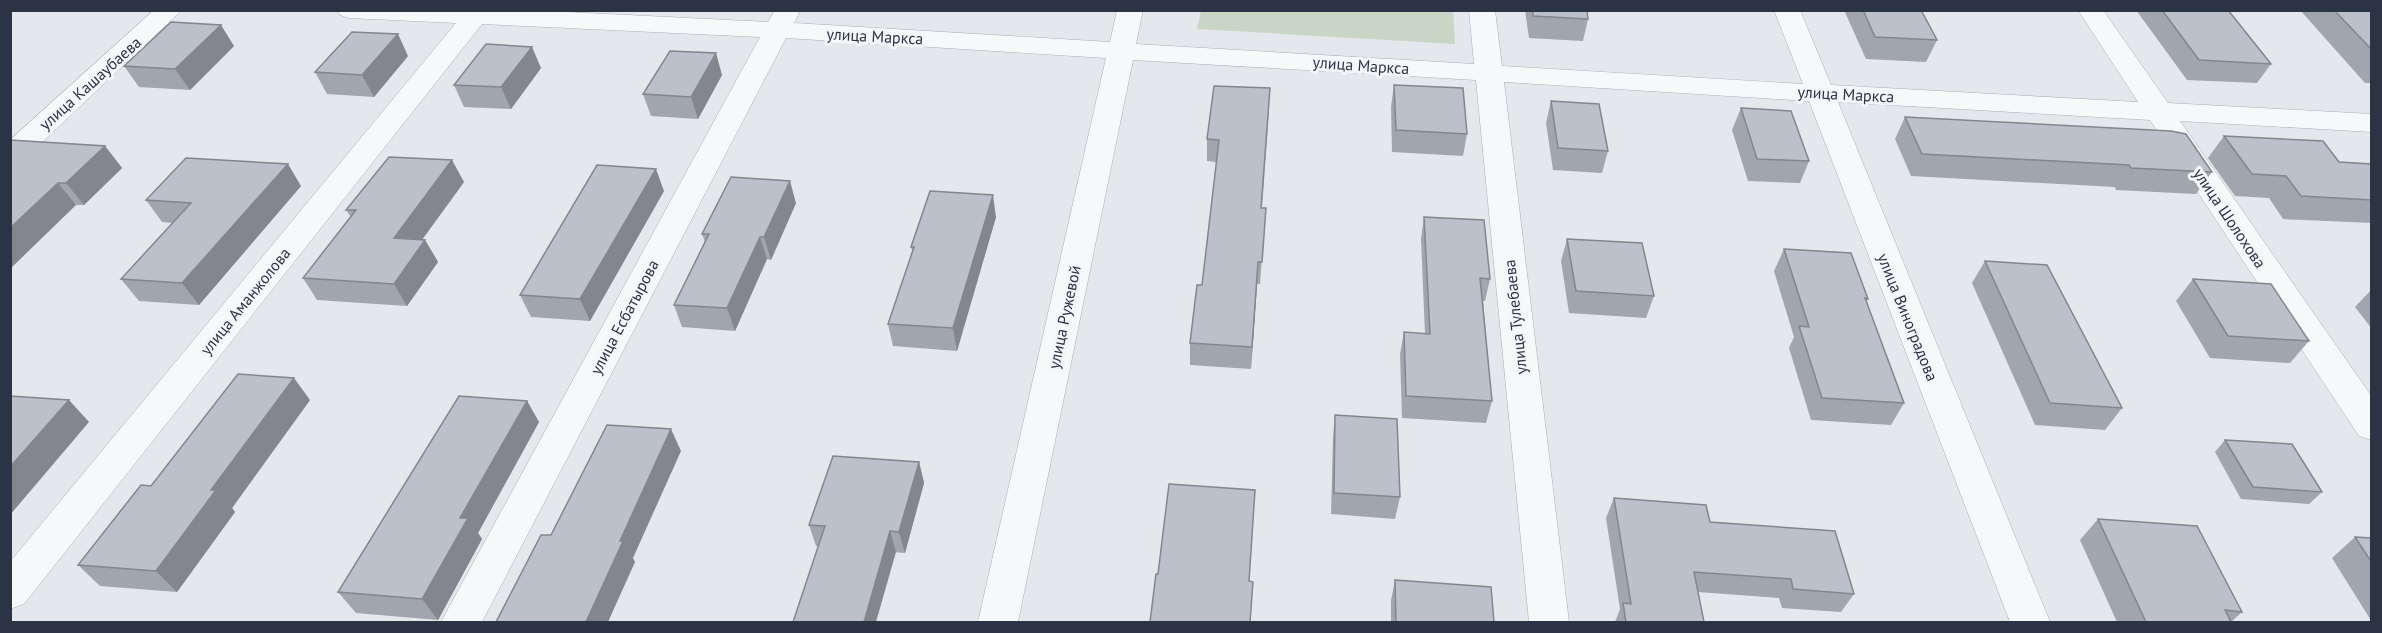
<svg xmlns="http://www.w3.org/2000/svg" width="2382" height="633" viewBox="0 0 2382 633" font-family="'PT Sans',sans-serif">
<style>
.green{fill:#c9d6c5}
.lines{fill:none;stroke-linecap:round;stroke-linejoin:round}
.minor-casing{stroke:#a9aeb7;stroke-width:1}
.minor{fill:#f7f8fa;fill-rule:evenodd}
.wall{fill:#a1a5ae}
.shaded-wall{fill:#83868d}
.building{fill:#bbc0ca;stroke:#83868d;stroke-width:1.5}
.labels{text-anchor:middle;stroke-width:6;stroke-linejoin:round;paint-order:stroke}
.street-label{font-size:16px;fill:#2b3445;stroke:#f4f6f9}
</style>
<rect width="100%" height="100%" fill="#e4e7ec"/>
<path class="green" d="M1201,11H1453L1455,44L1197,29Z"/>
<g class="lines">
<defs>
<path id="minor" d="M154,10H182L20,163L10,165V140Z
M337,10H526L768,22L775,10H797L799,13L794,23L1110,42L1117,10H1143L1136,44L1474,64L1469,10H1495L1502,66L1803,84L1774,10H1800L1831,85L2138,102L2078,10H2103L2168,103L2372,114V132L2180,121L2372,397V440L2359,436L2150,120L1838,102L2050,622H2010L1809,101L1504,82L1569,622H1529L1476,80L1133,60L1018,622H978L1106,58L786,38L482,622H441L760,37L482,24L24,604L10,609V562L456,23L349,18L340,15Z"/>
</defs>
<use href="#minor" class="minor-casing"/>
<use href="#minor" class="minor"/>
</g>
<path class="wall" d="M1525,10H1587L1588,19L1583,41L1529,38Z
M1844,10H1921L1937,40L1926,62L1866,59Z
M2136,10H2228L2271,64L2257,83L2187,80Z
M2300,10H2372V83H2365Z
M234,46L190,90L139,87L124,66Z
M408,56L374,97L327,94L315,72Z
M541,68L511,109L464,107L454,85Z
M722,75L698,119L651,116L643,94Z
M1394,85L1467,134L1463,156L1392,152L1391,107Z
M1551,101L1608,151L1602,173L1553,170L1546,123Z
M1741,108L1809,161L1800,183L1748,181L1732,130Z
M1269,110L1262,208H1266L1260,284H1257L1251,369L1190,365V343L1202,285L1216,162L1207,161V139Z
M1905,117L2212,172L2196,194L2116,190L2115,187L1911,176L1895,139Z
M2224,136L2339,162L2372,164V223L2283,219L2269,198L2235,196L2208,158Z
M10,140L105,146L122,168L84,205H76Z
M464,182L422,240H425L438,262L407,306L317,300L303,278L351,217L346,210Z
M301,186L199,305L139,301L121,279L173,223L162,222L146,200Z
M664,191L590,321L531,317L520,295Z
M796,203L771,260L767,259L735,331L682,327L674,305L705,242L702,234Z
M996,217L957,351L893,346L888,324L913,253L911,247Z
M1424,217L1490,279L1485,301H1483L1492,401L1486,423L1402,418L1400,354L1404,332L1425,334L1421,239Z
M1567,239L1654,296L1646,318L1569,313L1561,261Z
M1784,249L1868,299L1866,302L1904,403L1891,425L1811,420L1789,348L1794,337L1774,271Z
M1985,261L2122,408L2105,430L2035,425L1972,283Z
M2193,279L2309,341L2290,363L2210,358L2176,301Z
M2372,289V329L2355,307Z
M310,400L232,508L235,512L177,592L100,586L78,565L151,486Z
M527,401L539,422L478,533L482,539L438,620L356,613L338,592Z
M1335,415L1400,497L1395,519L1331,514L1333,437Z
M2225,440L2322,492L2309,504L2241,499L2215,452Z
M919,462L924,483L905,553L816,546L809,525Z
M1614,498L1710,522L1854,594L1841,612L1782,608L1779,598L1698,592L1704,622H1615L1620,609L1606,518Z
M2098,519L2242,612L2231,622H2117L2080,540Z
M2355,537L2372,538V622L2332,558Z
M1395,580L1494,622H1391V600Z"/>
<path class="shaded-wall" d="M221,25L234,46L190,90L175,69Z
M398,34L408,56L374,97L362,75Z
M532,47L541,68L511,109L501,87Z
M716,53L722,75L698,119L691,97Z
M105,146L122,168L84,205L66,183Z
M452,160L464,182L407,260L394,238Z
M288,164L301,186L199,305L182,283Z
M656,169L664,191L590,321L580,299Z
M790,181L796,203L771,260L764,237Z
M58,183L76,205L10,269V228Z
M993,195L996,217L957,351L953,328Z
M760,237L767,259L735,331L727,308Z
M425,240L438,262L407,306L394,284Z
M1258,262L1257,284L1251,369L1252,347Z
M294,378L310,400L232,508L235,512L177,592L156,571L211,490Z
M69,400L89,422L10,515V467Z
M527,401L539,422L478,533L482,539L438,620L422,599L460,518Z
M671,429L681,451L633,558L635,562L608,622H586L620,541Z
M919,462L924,483L905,553L899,532Z
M890,531L896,552L876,622H864Z"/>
<path class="building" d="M1533,10H1587L1588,19L1533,16Z
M1863,10H1921L1937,40L1875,37Z
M2162,10H2228L2271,64L2199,60Z
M2334,10H2372V50Z
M171,22L221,25L175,69L124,66Z
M352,32L398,34L362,75L315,72Z
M486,44L532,47L501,87L454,85Z
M670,51L716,53L691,97L643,94Z
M1394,85L1463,88L1467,134L1396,130Z
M1214,86L1270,88L1261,208H1266L1262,262H1258L1252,347L1190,343L1197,285H1202L1219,140L1207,139Z
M1551,101L1599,104L1608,151L1558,148Z
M1741,108L1791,111L1809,161L1757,159Z
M1905,117L2171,131L2186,134L2212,172L2131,168L2129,165L1922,154Z
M2224,136L2323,141L2339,162L2372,164V200L2301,196L2286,176L2252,174Z
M10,140L105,146L66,183H58L10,228Z
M389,157L452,160L394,238L425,240L394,284L303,278L356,210H346Z
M186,158L288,164L182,283L121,279L191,203L146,200Z
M597,165L656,169L580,299L520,295Z
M731,177L790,181L764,237H760L727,308L674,305L709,234H702Z
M930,191L993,195L953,328L888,324L914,247H911Z
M1424,217L1484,220L1490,279L1480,278L1492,401L1406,396L1404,332L1430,334Z
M1567,239L1642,243L1654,296L1576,291Z
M1784,249L1851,253L1868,299L1865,298L1904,403L1822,398L1799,326L1809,327Z
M1985,261L2047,265L2122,408L2050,403Z
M2193,279L2271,284L2309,341L2228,336Z
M238,374L294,378L211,490H216L156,571L78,565L141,485L151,486Z
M10,396L69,400L10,467Z
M459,396L527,401L460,518H468L422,599L338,592Z
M1335,415L1397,419L1400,497L1334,493Z
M607,425L671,429L620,541H623L586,622H496L541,535H551Z
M2225,440L2292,444L2322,492L2253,487Z
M833,456L919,462L899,532L890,531L864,622H793L825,526L809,525Z
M1169,484L1255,490L1249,581L1253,582L1250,622H1150L1156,574H1158Z
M1614,498L1706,505L1710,522L1835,531L1854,594L1793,589L1791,579L1694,572L1704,622H1626L1623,603L1631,604Z
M2098,519L2197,526L2242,612L2225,610L2231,622H2146Z
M2355,537L2372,538V563Z
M1395,580L1491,587L1494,622H1396Z"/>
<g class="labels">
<g class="street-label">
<text transform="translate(875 36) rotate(3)" y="6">улица Маркса</text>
<text transform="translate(1361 65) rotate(4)" y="6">улица Маркса</text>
<text transform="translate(90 83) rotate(-42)" y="6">улица Кашаубаева</text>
<text transform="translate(1846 94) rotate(3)" y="6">улица Маркса</text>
<text transform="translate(2230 218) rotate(56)" y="6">улица Шолохова</text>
<text transform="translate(245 301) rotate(-51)" y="6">улица Аманжолова</text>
<text transform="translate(624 317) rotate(-62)" y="6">улица Есбатырова</text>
<text transform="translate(1064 317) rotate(-78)" y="6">улица Ружевой</text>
<text transform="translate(1515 317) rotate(-96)" y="6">улица Тулебаева</text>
<text transform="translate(1908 317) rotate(68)" y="6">улица Виноградова</text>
</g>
</g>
<rect width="2382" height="633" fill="none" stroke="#2b3445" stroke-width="24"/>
</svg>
